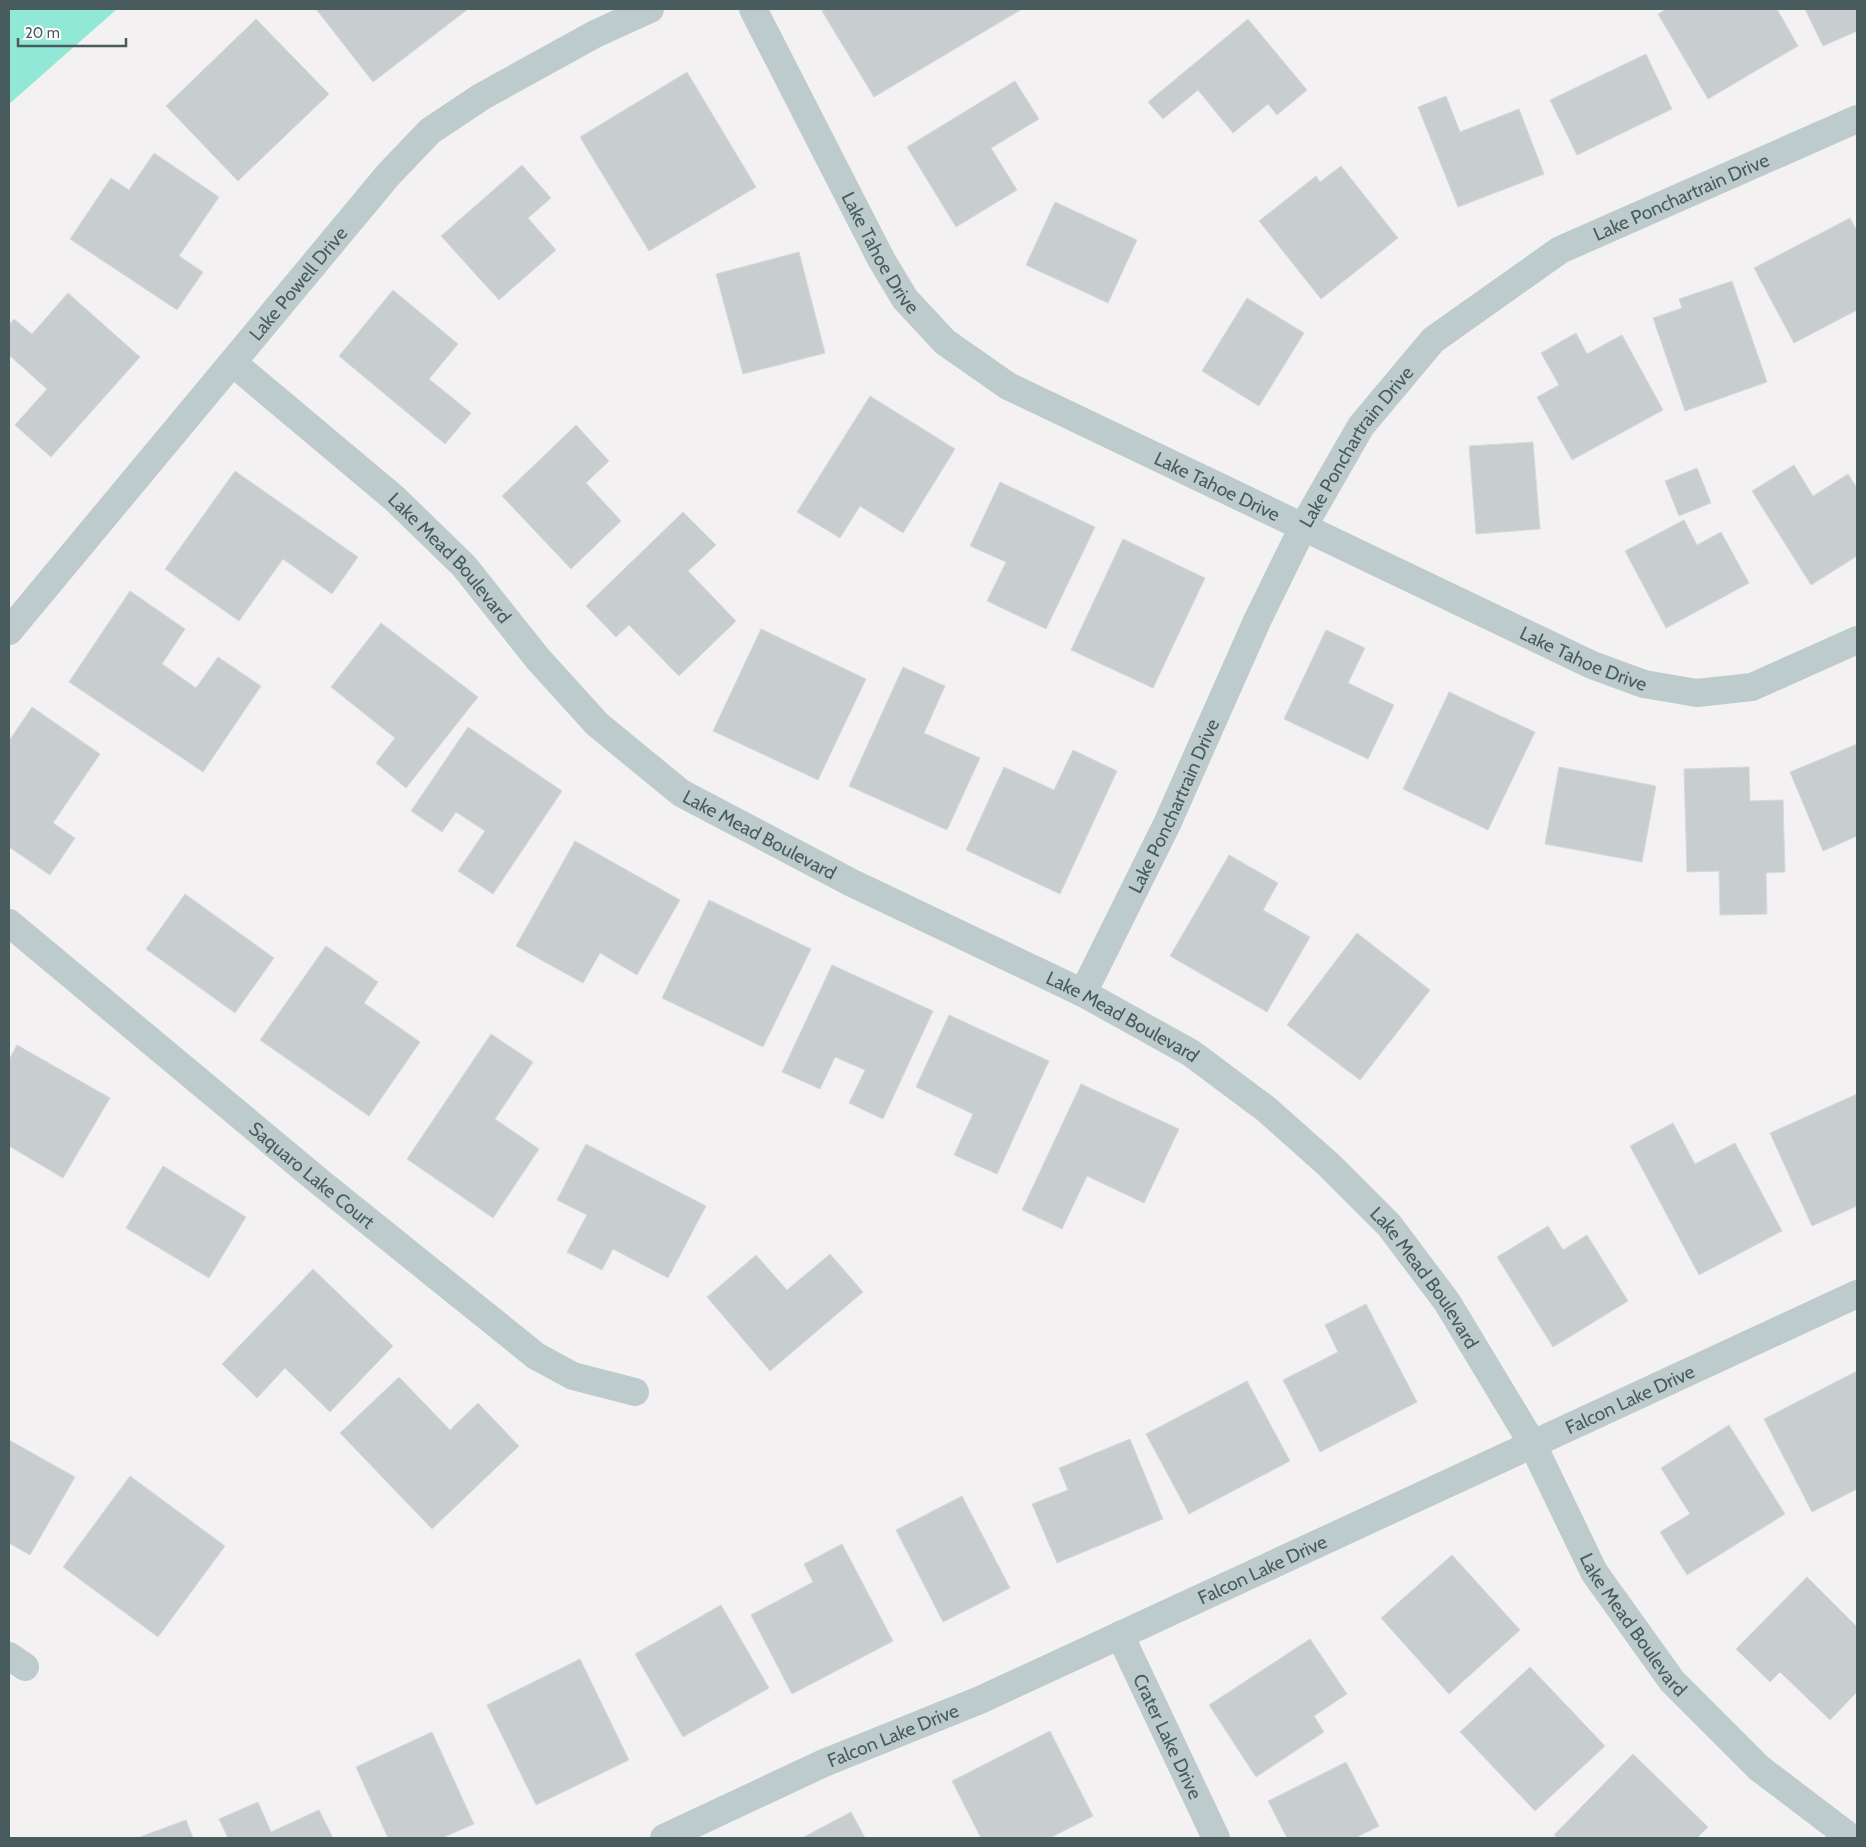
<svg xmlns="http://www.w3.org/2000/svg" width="1866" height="1847" viewBox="0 0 1866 1847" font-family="Cabin,sans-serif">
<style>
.water{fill:#91e8d7}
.building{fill:#c8ced0;stroke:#d5d9db}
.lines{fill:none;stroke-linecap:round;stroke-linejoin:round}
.minor{stroke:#bdcbcc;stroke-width:28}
.labels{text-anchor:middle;stroke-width:4;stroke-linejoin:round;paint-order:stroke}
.street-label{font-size:19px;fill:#495c5d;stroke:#fff}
</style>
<rect width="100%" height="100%" fill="#f3f1f1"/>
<path class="water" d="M9,9H117L9,104Z"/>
<path class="building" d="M316,9H468L373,82Z
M826,9H1022L874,97L822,11Z
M1667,9H1777L1798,46L1708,99L1658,14Z
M1805,9H1857V31L1823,46Z
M256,19L329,94L238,181L166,106Z
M1248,19L1307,90L1277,115L1268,104L1233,133L1198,90L1163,119L1148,102Z
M1646,54L1672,109L1577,155L1550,100Z
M687,72L756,187L649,251L580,137Z
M1015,81L1039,119L991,148L1017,190L956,227L907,147Z
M1446,96L1460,132L1519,109L1544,174L1458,207L1418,107Z
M154,153L219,197L179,256L203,272L177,310L70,239L111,178L129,190Z
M522,165L551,198L528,218L556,250L499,300L441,236Z
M1341,166L1398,238L1321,299L1259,221L1316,176L1320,182Z
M1055,202L1137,240L1108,303L1026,265Z
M1850,218L1857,231V310L1794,343L1754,268Z
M799,252L825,353L743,374L716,274Z
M1732,281L1767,382L1685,411L1653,318L1682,308L1679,299Z
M393,290L458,344L429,379L471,413L445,444L339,356Z
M68,293L140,357L51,457L15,425L47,389L9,355V325L14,319L32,334Z
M1247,298L1304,333L1259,406L1202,371Z
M1576,333L1587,354L1622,335L1663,410L1572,460L1537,397L1559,385L1541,353Z
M870,396L955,449L903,533L860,506L840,538L797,512Z
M576,425L609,461L586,483L621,521L571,569L502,496Z
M1533,442L1540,529L1476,534L1469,446Z
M1794,465L1813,496L1848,474L1857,488V556L1811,585L1752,491Z
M1697,468L1711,503L1679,516L1665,481Z
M235,471L358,557L332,594L283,559L239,621L165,569Z
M1000,482L1095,527L1046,629L987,601L1006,562L970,546Z
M683,512L716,545L688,571L736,621L679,676L629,625L616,637L586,606Z
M1684,520L1697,545L1721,532L1749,583L1666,628L1625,551Z
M1123,539L1205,578L1153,688L1071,650Z
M130,591L185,629L162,664L196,688L218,657L261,686L203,772L69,682Z
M381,623L478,697L406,788L376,763L395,738L331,687Z
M761,629L866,679L818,780L713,731Z
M1326,630L1365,648L1348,683L1394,705L1368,759L1284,719Z
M903,667L945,686L924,733L980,758L947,830L849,786Z
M1449,692L1535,732L1488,830L1403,789Z
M32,707L100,754L53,823L75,838L50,875L9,847V741Z
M468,727L562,791L493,894L458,871L485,831L456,812L442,832L411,811Z
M1857,744V836L1823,851L1790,772Z
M1073,750L1117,771L1060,894L966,850L1004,767L1054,790Z
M1559,767L1656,786L1642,862L1545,844Z
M1749,767L1750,801L1783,800L1785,872L1766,873L1767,914L1720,915L1719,871L1687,872L1684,769Z
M575,841L680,900L637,975L600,953L583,983L516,946Z
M1229,855L1278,883L1263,910L1310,937L1267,1012L1170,956Z
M185,894L274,958L235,1013L146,949Z
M709,900L811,949L763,1047L662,998Z
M1357,933L1430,990L1360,1080L1287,1025Z
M326,946L378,982L364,1003L420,1042L369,1116L260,1040Z
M832,965L933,1011L883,1119L849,1103L865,1070L835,1057L820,1089L782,1072Z
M949,1015L1049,1061L997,1174L954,1155L973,1114L916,1087Z
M491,1034L533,1062L495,1119L539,1149L493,1218L407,1159Z
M17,1045L110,1098L63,1178L9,1146V1060Z
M1081,1084L1179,1129L1144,1203L1087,1176L1062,1229L1022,1210Z
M1857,1094V1206L1812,1226L1770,1133Z
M1673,1123L1695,1164L1735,1143L1782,1231L1699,1275L1630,1146Z
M586,1144L706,1206L668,1278L613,1249L602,1270L567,1252L587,1215L557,1200Z
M163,1166L246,1217L209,1278L126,1228Z
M1548,1226L1563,1250L1587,1235L1628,1301L1553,1347L1497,1257Z
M830,1254L863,1292L770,1371L707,1297L756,1255L787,1290Z
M313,1269L393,1346L330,1412L285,1368L257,1398L222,1364Z
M1366,1304L1417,1402L1320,1452L1283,1380L1338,1352L1325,1325Z
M1857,1371V1489L1812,1512L1764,1419Z
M399,1377L450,1430L478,1403L519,1446L432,1529L340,1433Z
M1247,1381L1290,1461L1189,1514L1146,1434Z
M1729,1425L1785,1514L1687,1575L1660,1532L1690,1514L1661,1468Z
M1130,1439L1163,1519L1057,1563L1032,1504L1068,1490L1059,1468Z
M9,1440L75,1477L30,1555L9,1543Z
M130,1476L225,1546L158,1637L63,1567Z
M962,1496L1010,1588L943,1622L896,1530Z
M842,1544L893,1641L792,1694L751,1615L813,1582L804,1564Z
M1452,1555L1520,1630L1449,1694L1381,1618Z
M1807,1577L1857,1627V1692L1830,1720L1780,1672L1770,1682L1736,1649Z
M721,1605L769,1688L683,1737L635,1654Z
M1310,1639L1347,1694L1314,1716L1324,1732L1256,1777L1209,1705Z
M580,1659L629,1760L536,1805L487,1705Z
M1530,1667L1605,1746L1535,1811L1460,1732Z
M1050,1731L1093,1816L1050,1838H981L952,1781Z
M432,1732L474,1824L442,1838H388L356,1767Z
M1633,1754L1708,1827L1697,1838H1558L1554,1835Z
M1346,1762L1379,1826L1355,1838H1287L1268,1801Z
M258,1802L271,1832L319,1810L333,1838H228L219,1819Z
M851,1812L865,1838H802Z
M186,1820L193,1838H137Z"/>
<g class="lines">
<g class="minor">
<path id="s1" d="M753,9L881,259L905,299L945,342L1008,386L1592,665L1644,684L1697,693L1752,687L1857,640"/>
<path id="s2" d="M233,363L394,498L464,566L538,659L597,724L681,793L852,883L1083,993L1191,1053L1266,1109L1329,1165L1389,1225L1447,1302L1532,1443L1594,1572L1672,1681L1759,1768L1851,1838"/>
<path id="s3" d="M9,631L388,175L430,131L481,97L595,34L650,9"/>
<path id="s4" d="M9,923L321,1183L536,1356L573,1376L635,1392"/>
<path id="s5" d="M1083,993L1167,824L1257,621L1303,527L1361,426L1433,340L1560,250L1857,119"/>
<path id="s6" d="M1120,1635L1216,1838"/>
<path d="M9,1656L25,1667"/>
<path id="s7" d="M664,1838L824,1763L980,1700L1857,1294"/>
</g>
</g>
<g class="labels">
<g class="street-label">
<text dy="7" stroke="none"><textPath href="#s5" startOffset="1032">Lake Ponchartrain Drive</textPath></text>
<text dy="7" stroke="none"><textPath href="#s1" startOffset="275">Lake Tahoe Drive</textPath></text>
<text dy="7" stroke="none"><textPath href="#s3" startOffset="452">Lake Powell Drive</textPath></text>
<text dy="7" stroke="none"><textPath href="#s5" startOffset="612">Lake Ponchartrain Drive</textPath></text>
<text dy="7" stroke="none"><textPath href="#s1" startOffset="695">Lake Tahoe Drive</textPath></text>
<text dy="7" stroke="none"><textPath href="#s2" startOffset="292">Lake Mead Boulevard</textPath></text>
<text dy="7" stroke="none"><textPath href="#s1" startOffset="1100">Lake Tahoe Drive</textPath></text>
<text dy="7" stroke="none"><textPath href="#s5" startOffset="208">Lake Ponchartrain Drive</textPath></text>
<text dy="7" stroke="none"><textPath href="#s2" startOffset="712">Lake Mead Boulevard</textPath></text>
<text dy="7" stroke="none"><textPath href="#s2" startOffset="1118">Lake Mead Boulevard</textPath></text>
<text dy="7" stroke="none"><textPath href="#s4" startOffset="394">Saquaro Lake Court</textPath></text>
<text dy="7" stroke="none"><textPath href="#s2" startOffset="1522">Lake Mead Boulevard</textPath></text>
<text dy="7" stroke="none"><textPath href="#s7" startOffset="1061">Falcon Lake Drive</textPath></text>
<text dy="7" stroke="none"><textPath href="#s7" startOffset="656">Falcon Lake Drive</textPath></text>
<text dy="7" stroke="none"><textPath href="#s2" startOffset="1928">Lake Mead Boulevard</textPath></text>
<text dy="7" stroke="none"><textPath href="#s7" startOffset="251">Falcon Lake Drive</textPath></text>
<text dy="7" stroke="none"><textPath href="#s6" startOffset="112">Crater Lake Drive</textPath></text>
</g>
</g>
<rect width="1866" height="1847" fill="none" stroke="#495c5d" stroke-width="20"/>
<path d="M18 38v8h108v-8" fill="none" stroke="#495c5d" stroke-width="2.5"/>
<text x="25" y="38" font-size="15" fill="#495c5d" stroke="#ffffff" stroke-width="4" paint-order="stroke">20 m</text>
</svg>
